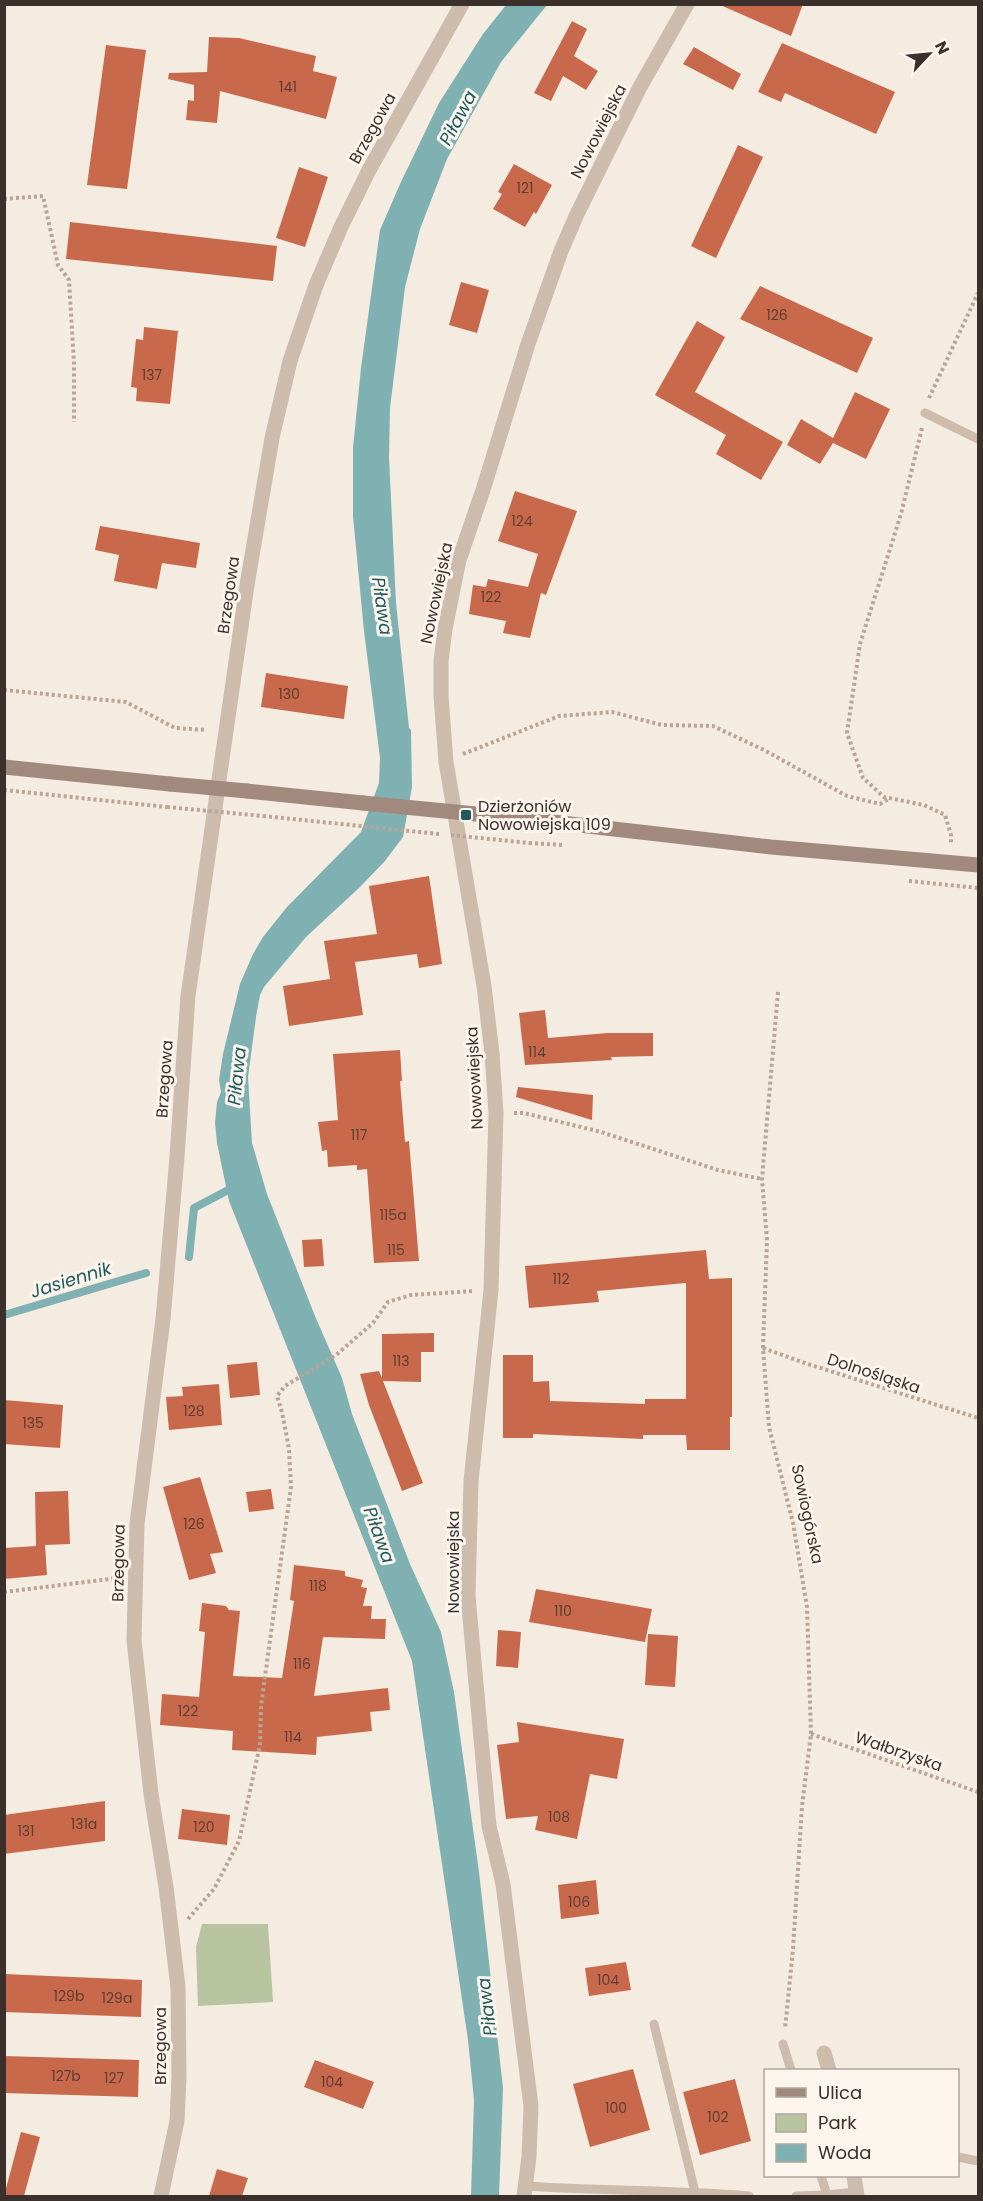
<svg xmlns="http://www.w3.org/2000/svg" width="983" height="2201" viewBox="0 0 983 2201" font-family="Poppins,sans-serif">
<style>
.green{fill:#b8c4a0}
.water{fill:#7fb0b2}
.lines{fill:none;stroke-linecap:round;stroke-linejoin:round}
.stream{stroke:#7fb0b2;stroke-width:8}
.building{fill:#c8694b}
.path{stroke:#b9a596;stroke-width:4;stroke-dasharray:3 3;stroke-linecap:butt}
.service{stroke:#cdbbac;stroke-width:9}
.minor{stroke:#cdbbac;stroke-width:15}
.tertiary{stroke:#cdbbac;stroke-width:15}
.secondary{stroke:#a18a7d;stroke-width:15}
.path-bridge{stroke:#b9a596;stroke-width:4;stroke-dasharray:3 3;stroke-linecap:butt}
.secondary-bridge{stroke:#a18a7d;stroke-width:15}
.poi-dot{fill:#1f5a5e;stroke:#fbf5ee;stroke-width:2}
.labels{text-anchor:middle;stroke-width:6;stroke-linejoin:round;paint-order:stroke}
.number-label{font-size:14px;fill:#5e3e33}
.street-label{font-size:16px;fill:#3b302b;stroke:#fbf5ee}
.poi-label{font-size:16px;fill:#3b302b;stroke:#fbf5ee;text-anchor:start}
.water-label{font-size:18px;font-style:italic;fill:#1f5a5e;stroke:#fbf5ee}
</style>
<rect width="100%" height="100%" fill="#f4ebe1"/>
<path class="green" d="M202,1924H268L273,2002L198,2006L196,1947Z"/>
<path class="water" d="M506,5H547L501,62L447,159L420,229L405,287L390,408L389,457L396,603L409,728L411,730L412,787L403,837L385,861L359,888L306,937L264,987L260,995L256,1017L248,1077L252,1143L267,1194L315,1316L342,1378L352,1414L410,1564L441,1632L454,1692L479,1872L503,2088L499,2196H471L474,2100L468,2040L412,1661L229,1201L217,1143L215,1123L217,1102L221,1092L219,1080L223,1054L240,984L253,954L263,937L287,907L361,832L379,783L380,758L364,631L353,516V448L361,368L380,230L400,184L439,103L483,34Z"/>
<g class="lines">
<path class="stream" d="M189,1257L194,1208L234,1187
M4,1315L146,1273"/>
</g>
<path class="building" d="M718,4H803L791,36Z
M572,21L587,29L574,56L598,71L586,90L563,76L551,101L534,93Z
M209,37L239,38L316,56L313,71L337,77L326,119L220,91L217,123L186,120L188,100L194,101V85L168,79L169,73L207,72Z
M782,43L895,92L876,134L785,93L781,102L758,92Z
M106,45L146,50L127,189L87,185Z
M694,47L741,74L733,90L683,64Z
M738,145L763,157L716,258L691,246Z
M514,164L552,185L536,214L534,212L525,227L493,209L502,194L498,192Z
M299,167L328,177L305,247L276,238Z
M70,222L277,246L273,281L66,259Z
M461,282L489,290L477,333L449,325Z
M760,286L873,338L857,373L740,319Z
M697,321L725,337L695,392L783,442L761,480L716,454L726,435L655,395Z
M144,327L178,331L170,404L136,401L137,388L131,387L136,339L143,340Z
M855,392L890,409L866,459L833,443L820,464L787,445L801,419L833,438Z
M515,491L577,511L546,595L541,593L530,638L503,633L506,621L469,614L473,585L486,587L488,579L528,587L538,554L498,541Z
M100,526L200,543L196,568L162,563L157,589L114,581L119,555L95,550Z
M266,673L348,686L344,719L261,707Z
M429,876L442,964L419,968L417,954L355,962L363,1015L289,1026L283,986L330,979L324,941L377,934L369,886Z
M545,1010L548,1038L608,1033H653V1056L611,1057L612,1060L525,1065L519,1013Z
M400,1050L402,1081H400L405,1142L409,1141L419,1261L374,1263L367,1169L357,1170V1165L328,1167L327,1150L322,1151L318,1122L338,1120L333,1054Z
M518,1087L593,1095L592,1120L516,1097Z
M322,1239L324,1266L304,1267L302,1240Z
M706,1250L709,1279L732,1278V1417H730V1450H687L686,1435H643V1439L533,1434V1438H503V1355H533V1382L549,1381L550,1401L645,1404V1399H686V1283L597,1291L599,1302L529,1308L525,1266Z
M434,1333V1352H421V1382L383,1381L423,1483L402,1491L369,1405L360,1374L379,1371L382,1378V1334Z
M257,1362L260,1395L230,1398L227,1365Z
M219,1384L222,1425L169,1430L166,1397L183,1396L182,1387Z
M4,1400L63,1405L60,1448L4,1444Z
M200,1477L223,1552L210,1554L216,1573L189,1580L163,1487Z
M271,1489L274,1509L249,1512L246,1492Z
M68,1491L70,1544L45,1545L47,1575L4,1579V1548L36,1546L35,1492Z
M294,1565L345,1571V1576L363,1580L361,1587L367,1588L363,1606H372L371,1619H386L385,1639L323,1637L314,1696L388,1688L390,1710L370,1712L372,1731L317,1737L316,1755L232,1750L233,1731L160,1725L162,1694L199,1697L205,1632L199,1631L202,1603L226,1606L229,1610L240,1611L233,1676L282,1678L294,1601L290,1600Z
M536,1589L652,1609L645,1642L529,1622Z
M498,1630L521,1632L518,1668L496,1666Z
M648,1634L678,1636L675,1687L645,1685Z
M517,1722L624,1739L617,1779L590,1774L577,1839L535,1830L538,1816L506,1819L497,1745L519,1742Z
M105,1801V1841L4,1854V1815Z
M182,1809L230,1815L227,1845L178,1839Z
M596,1880L599,1914L561,1919L558,1885Z
M626,1962L631,1990L589,1996L585,1968Z
M4,1974L142,1980L141,2017L4,2012Z
M4,2056L139,2060L138,2097L4,2093Z
M315,2060L374,2082L363,2109L304,2087Z
M633,2069L650,2130L590,2147L573,2084Z
M735,2079L751,2141L700,2155L683,2092Z
M21,2132L40,2137L24,2196H4Z
M217,2169L248,2178L242,2196H209Z"/>
<g class="lines">
<path class="path" d="M4,199L43,196L58,265L69,280L74,363V422
M929,398L978,293
M922,428L901,514L860,644L847,733L863,778L884,797L924,805L945,815L951,835V844
M4,690L126,702L175,728L207,730
M463,754L559,716L612,712L662,725L713,726L764,750L847,796L880,804L890,798
M4,790L167,807
M263,816L439,834
M529,843L564,845
M909,881L978,888
M778,992L762,1179L767,1240L763,1348L769,1427L793,1523L807,1607L811,1734L802,1806L793,1949L785,2029
M514,1113H524L601,1132L718,1170L762,1179
M763,1348L808,1364L978,1418
M4,1592L118,1578
M811,1734L978,1792
M188,1919L214,1889L239,1841L260,1745L261,1706L291,1487L289,1449L282,1412L277,1396L285,1386L336,1355L373,1323L388,1302L411,1295L474,1291"/>
<path class="service" d="M925,413L978,439
M654,2024L695,2192
M783,2044L791,2070
M958,2157L978,2161
M526,2186C600,2191 675,2190 749,2196
M827,2195L856,2192
M796,2196L827,2195L821,2176"/>
<path class="minor" d="M824,2053L829,2070
M854,2176L857,2196
M524,2196L529,2157L531,2106L503,1884L489,1826L468,1596L471,1481L491,1290L496,1113L492,1053L484,986L446,762L441,696V661L445,629L459,560L483,490L528,344L561,251L577,214L640,87L687,4"/>
<path class="tertiary" d="M161,2196L177,2121L179,2077L178,1987L166,1887L151,1794L134,1640L137,1524L163,1319L177,1157L188,996L247,585L272,438L290,361L316,285L341,227L368,172L462,4"/>
<path class="secondary" d="M4,767L170,784
M247,791L363,803
M527,819L771,847L978,865"/>
<path class="path-bridge" d="M167,807L263,816
M451,835L529,843"/>
<path class="secondary-bridge" d="M170,784L247,791
M363,803L527,819"/>
</g>
<rect class="poi-dot" x="460" y="809" width="12" height="12" rx="3"/>
<g class="labels">
<g class="number-label">
<text x="288" y="92">141</text>
<text x="525" y="193">121</text>
<text x="777" y="320">126</text>
<text x="152" y="380">137</text>
<text x="522" y="526">124</text>
<text x="491" y="602">122</text>
<text x="289" y="699">130</text>
<text x="537" y="1057">114</text>
<text x="359" y="1140">117</text>
<text x="393" y="1220">115a</text>
<text x="396" y="1255">115</text>
<text x="561" y="1284">112</text>
<text x="401" y="1366">113</text>
<text x="194" y="1416">128</text>
<text x="33" y="1428">135</text>
<text x="194" y="1529">126</text>
<text x="318" y="1591">118</text>
<text x="563" y="1616">110</text>
<text x="302" y="1669">116</text>
<text x="188" y="1716">122</text>
<text x="293" y="1742">114</text>
<text x="559" y="1822">108</text>
<text x="84" y="1829">131a</text>
<text x="204" y="1832">120</text>
<text x="26" y="1836">131</text>
<text x="579" y="1907">106</text>
<text x="608" y="1985">104</text>
<text x="69" y="2001">129b</text>
<text x="117" y="2003">129a</text>
<text x="66" y="2081">127b</text>
<text x="114" y="2083">127</text>
<text x="332" y="2087">104</text>
<text x="616" y="2113">100</text>
<text x="718" y="2122">102</text>
</g>
<g class="street-label">
<text transform="translate(372 128) rotate(-61)" y="6">Brzegowa</text>
<text transform="translate(598 131) rotate(-63)" y="6">Nowowiejska</text>
<text transform="translate(436 593) rotate(-78)" y="6">Nowowiejska</text>
<text transform="translate(228 595) rotate(-82)" y="6">Brzegowa</text>
<text transform="translate(474 1078) rotate(-93)" y="6">Nowowiejska</text>
<text transform="translate(164 1079) rotate(-86)" y="6">Brzegowa</text>
<text transform="translate(874 1373) rotate(18)" y="6">Dolnośląska</text>
<text transform="translate(808 1514) rotate(78)" y="6">Sowiogórska</text>
<text transform="translate(453 1562) rotate(-90)" y="6">Nowowiejska</text>
<text transform="translate(118 1563) rotate(-89)" y="6">Brzegowa</text>
<text transform="translate(899 1751) rotate(19)" y="6">Wałbrzyska</text>
<text transform="translate(160 2046) rotate(-90)" y="6">Brzegowa</text>
</g>
<g class="poi-label">
<text x="478" y="812">Dzierżoniów<tspan x="478" dy="18">Nowowiejska 109</tspan></text>
</g>
<g class="water-label">
<text transform="translate(458 118) rotate(-62)" y="6">Piława</text>
<text transform="translate(382 606) rotate(82)" y="6">Piława</text>
<text transform="translate(237 1076) rotate(-84)" y="6">Piława</text>
<text transform="translate(71 1280) rotate(-17)" y="6">Jasiennik</text>
<text transform="translate(379 1535) rotate(70)" y="6">Piława</text>
<text transform="translate(487 2007) rotate(-97)" y="6">Piława</text>
</g>
</g>
<rect width="983" height="2201" fill="none" stroke="#3b302b" stroke-width="12"/>
<rect x="764" y="2069" width="195" height="108" fill="#fbf5ee" stroke="#aea6a0" stroke-width="1.5"/>
<rect x="776" y="2088" width="30" height="9" fill="#a18a7d" stroke="#aea6a0" stroke-width="1.5"/>
<text x="818" y="2099" font-size="18" fill="#3b302b">Ulica</text>
<rect x="776" y="2114" width="30" height="18" fill="#b8c4a0" stroke="#aea6a0" stroke-width="1.5"/>
<text x="818" y="2129" font-size="18" fill="#3b302b">Park</text>
<rect x="776" y="2144" width="30" height="18" fill="#7fb0b2" stroke="#aea6a0" stroke-width="1.5"/>
<text x="818" y="2159" font-size="18" fill="#3b302b">Woda</text>
<g transform="translate(929 54) rotate(64)" stroke="#fbf5ee" stroke-width="4.5" paint-order="stroke">
<path d="M0-4.5L10 22L0 15L-10 22Z" fill="#3b302b"/>
<text y="-9" font-size="16" font-weight="bold" text-anchor="middle" fill="#3b302b">N</text>
</g>
</svg>
